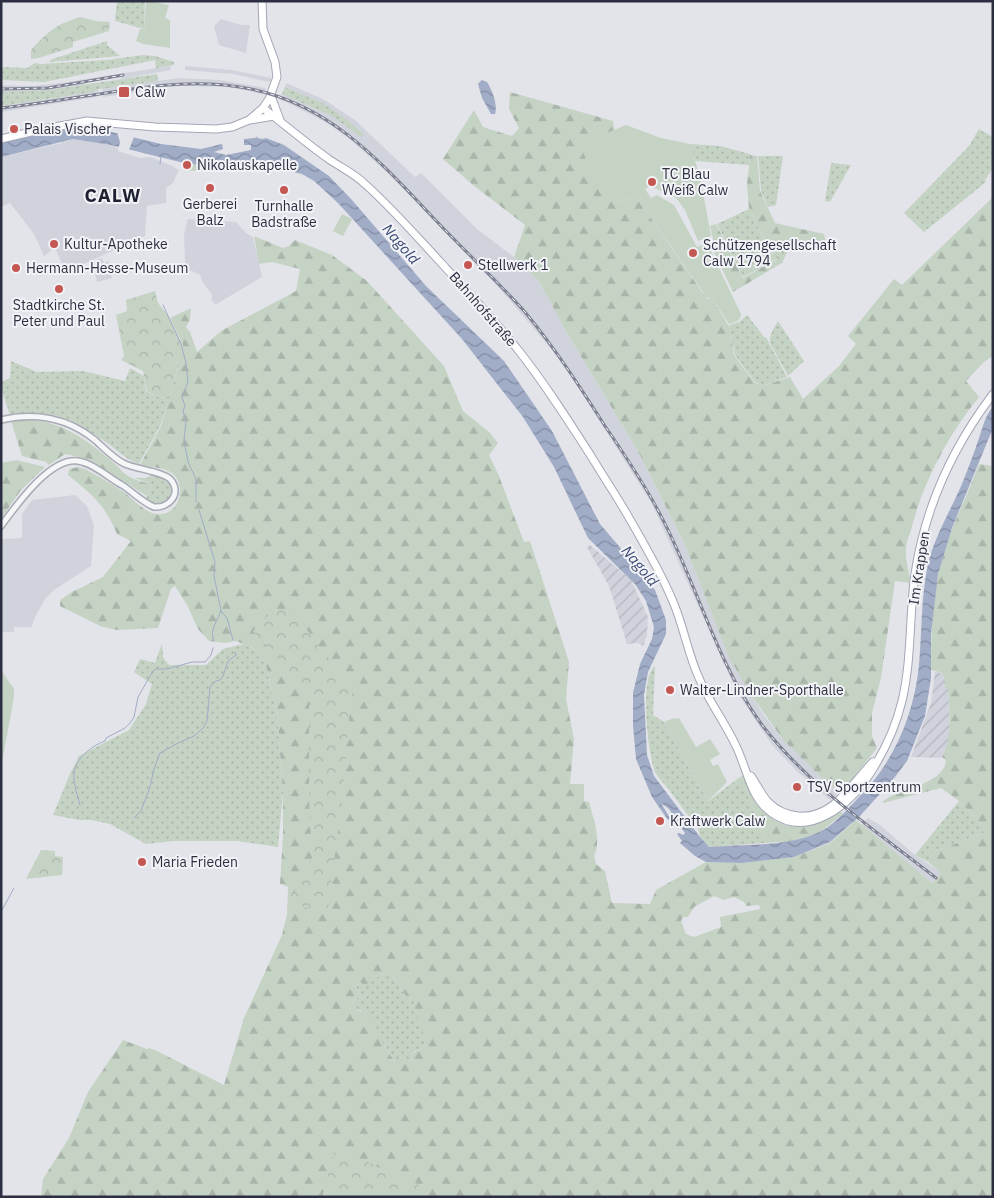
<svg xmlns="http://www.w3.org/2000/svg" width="994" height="1198" viewBox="0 0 994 1198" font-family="'IBM Plex Sans',sans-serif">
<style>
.built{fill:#d1d3dc}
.industrial{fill:url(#industrial-furrows)}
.grass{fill:url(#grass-dots)}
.forest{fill:url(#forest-firs);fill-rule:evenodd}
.park{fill:url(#park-crowns)}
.garden{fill:#c5d3c4}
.water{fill:url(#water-waves)}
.pier{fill:#e3e4ea}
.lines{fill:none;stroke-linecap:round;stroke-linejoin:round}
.stream{stroke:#a1acc7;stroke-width:1}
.tertiary-casing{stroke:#a8aab4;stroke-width:8}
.primary-casing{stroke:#a3a7b5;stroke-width:9}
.tertiary{stroke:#f5f6f8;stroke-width:5}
.primary{stroke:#fff;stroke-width:7}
.rail-casing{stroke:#7d8192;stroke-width:3}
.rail{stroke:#f2f3f7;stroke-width:1;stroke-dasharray:4;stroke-linecap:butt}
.poi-dot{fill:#c55752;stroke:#f2f3f7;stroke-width:2}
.labels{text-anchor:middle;stroke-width:4;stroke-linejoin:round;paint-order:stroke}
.poi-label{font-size:14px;fill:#2c2f41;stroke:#f2f3f7;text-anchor:start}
.street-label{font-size:14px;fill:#2c2f41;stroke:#f2f3f7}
.water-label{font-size:15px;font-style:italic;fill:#394772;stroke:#f2f3f7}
.district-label{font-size:19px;font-weight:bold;letter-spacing:1px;fill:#1e2132;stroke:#f2f3f7}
</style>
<defs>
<pattern id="industrial-furrows" width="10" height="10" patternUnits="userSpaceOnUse" patternTransform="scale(1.25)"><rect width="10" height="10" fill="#d1d3dc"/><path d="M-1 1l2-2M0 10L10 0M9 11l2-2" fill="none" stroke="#b4b5be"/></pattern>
<pattern id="grass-dots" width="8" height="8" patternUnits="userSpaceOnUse" patternTransform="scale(1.25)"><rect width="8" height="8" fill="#c5d3c4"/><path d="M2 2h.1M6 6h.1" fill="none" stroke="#a9b5aa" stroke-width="1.8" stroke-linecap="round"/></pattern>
<pattern id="forest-firs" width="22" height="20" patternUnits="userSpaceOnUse" patternTransform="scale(1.25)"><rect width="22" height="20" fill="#c5d3c4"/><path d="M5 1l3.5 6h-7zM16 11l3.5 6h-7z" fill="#a9b5aa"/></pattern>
<pattern id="park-crowns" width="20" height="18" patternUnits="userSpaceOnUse" patternTransform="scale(1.25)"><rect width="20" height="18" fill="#c5d3c4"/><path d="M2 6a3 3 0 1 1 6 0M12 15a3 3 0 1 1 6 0" fill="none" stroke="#a9b5aa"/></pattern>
<pattern id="water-waves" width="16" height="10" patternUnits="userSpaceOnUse" patternTransform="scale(1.25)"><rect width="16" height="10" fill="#a1acc7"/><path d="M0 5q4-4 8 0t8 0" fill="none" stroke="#838ca3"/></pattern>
</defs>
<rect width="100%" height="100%" fill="#e3e4ea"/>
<path class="built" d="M221,19L241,25H250L246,53L219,45L214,26Z
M170,66L171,70L121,79V77L85,83V85L28,92H1V85L33,86L67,82Z
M185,66L232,70L271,78L270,82L233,74L185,70Z
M180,78L220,80L266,88L263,94L229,87L181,86L159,87V89L103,97L102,88Z
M286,83L323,99L355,120L415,177L421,173L477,229L514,257L539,281L563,326L640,455L685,545L722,639L738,673L763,714L784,741L830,786L840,791L830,800L798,772L772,745L738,694L652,504L564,364L501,290L390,175L354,143L329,124L280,99L282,94L332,116L343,123L321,102L285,87Z
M99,89L97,97L1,112V106L93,92Z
M73,139L111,145L118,148V151L140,158L150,157L168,164L179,170L173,183L166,188V203L147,206L145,236L66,272L55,248L44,256L34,234L10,203L1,207V157L62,143Z
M188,219L236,222L246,233L253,237L262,277L215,305L211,298L213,296L202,281L200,275L192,271H184L185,261L184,234Z
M102,258L104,263L109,261L112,278L97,282L95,274L101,271L96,260Z
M75,495L87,506L94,526L91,566L54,590L45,599L34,619L32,627H14V632H1V539L22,538V514L32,500Z
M868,818L880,825L915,855L942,873L932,883L861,825Z"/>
<path class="industrial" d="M590,545L631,580L648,617L647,635L643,646L638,643L627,644L609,586L587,547Z
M935,672L943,673L945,688H948L950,735L947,747L941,758L911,757L931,703Z"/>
<path class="grass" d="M117,1L145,2L144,29L115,21Z
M107,41V45L120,56L50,62V60Z
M143,55L155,56L174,62V65L156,68L155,60L44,82L1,80V67L27,68L35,63L41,64L107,60Z
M157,74L158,81L99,89L93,92L1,106V92L48,90Z
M285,87L321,102L346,119L363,134L361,137L332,116L282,94Z
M979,129L993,137V168L985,180L986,182L924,232L904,213L969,146Z
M690,144L720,146L750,154L749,165L695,161Z
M758,156H783L776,205L768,207L761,191Z
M831,163L851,165L830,202L825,201Z
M188,164L203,165L217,170L184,171L185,167L189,166Z
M749,209L772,255L776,251L773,241L792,242L782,263L778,258L743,277L717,224Z
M747,315L765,338L766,337L787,377L762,386L754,381L735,355L729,325L739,322Z
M778,321L804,361L788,376L770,343C769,335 774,328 778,321Z
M11,361L37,372L83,371L125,381L130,368L144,376L146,391L156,396L169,399L160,426L139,464C127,460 118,451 107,443C74,419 52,408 10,415L1,388V382L10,378Z
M152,475L166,480L171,487V497L164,504H154L146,499L152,485L135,478H147Z
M162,643L163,657L169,665H206L223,649L243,644L251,647L257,652L266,665L277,711L283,793L278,847L237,841H173L146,844L110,824L91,820H79L53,815L69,776L79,756L129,730L146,704L152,684L134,672L140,659L155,663Z
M655,666L653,715L664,722L708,801L740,777L756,814L765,843L709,847L700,837L698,828C687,814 677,801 667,787C663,783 658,777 655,772C648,755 639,677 655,666Z
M959,801L988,831L931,853L928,862L915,855Z
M389,970L408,999L414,997L419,1023L428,1046L411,1053L413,1059L408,1061L395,1062L362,1011L355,1009L353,1000L361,996L355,986L361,981L365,985Z"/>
<path class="forest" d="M510,92L613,121L615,131L580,144L600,178L620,202L635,195L707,299L712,298L730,328L734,355L754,382L762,386L790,377L803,399L839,366L856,344L848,336L894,279L902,285L993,197V356L984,362L966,381L979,397C948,435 923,482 911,530C909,536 906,543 906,549C905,559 909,572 911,583L895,581L881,678L872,713V736L877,748L842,792L830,786L784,741L749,692L728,655L685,545L640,455L563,326L539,281L514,257L525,225L473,185L443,159L474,110L483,127L512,136L519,128L509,109Z
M750,155L757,156L760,191L775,223L824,234L826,243L823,247L791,241H773L776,251L772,254L749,209L747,185Z
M716,224L743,278L779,258L782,263L733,292L712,248L713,239L710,226Z
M254,236L283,248L289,246L295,240L332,255L367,281L444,366L463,411L489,432L498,443L489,455L499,476L524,542L530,541L569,662L566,699L574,739L570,784H584V801L589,802C593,818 602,840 594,856L596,864L605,871L612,903L650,904L656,890L706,862L742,863L794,857L830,843L856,820L932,883L941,873L928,862L931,853L988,831L959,801L941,788L883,803V801C901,788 945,784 946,760L942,757C953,735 949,712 948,688H945L943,673L931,670C931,639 932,606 938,575C945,536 966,501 979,464L993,466V1197H41L43,1179L69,1138L88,1092L123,1040L147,1049L149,1048L155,1050L224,1085L244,1018L282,935L287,914L288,887L280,884L283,835V793L277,711L266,665L257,652L251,647L236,641L225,643L209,641L198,629L187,605L175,586L171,589L158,628L117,630L100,626L60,606V600L72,592L103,577L131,541L117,534C104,503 92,495 68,475L69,469L78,467L85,469C98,476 112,484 124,492C133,499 144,512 156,514C178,517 188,488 173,474C165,467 149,467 140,465L161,426L178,367L176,361L183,345L170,318L191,308L190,320L186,327L190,332L197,352L221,331L296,291L300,269L272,262L259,264ZM714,896L724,900L734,897L744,902L746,906L759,905L760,909L720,917L721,927L694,937L686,934L681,921L683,917H688L694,907ZM389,970L408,999L414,997L415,1012L427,1046L411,1054L413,1059L408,1061L406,1057L395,1062L385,1047L370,1015L355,1009L353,1000L361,996L355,986L361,982L365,986Z
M28,419C64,423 86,439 113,462C117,465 120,469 124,473C131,479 143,482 152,485L147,496L88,459L65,454L49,465L46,462L22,456L11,421Z
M16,460L45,467L21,490L1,519V463Z
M743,775C748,786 752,799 761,809C784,835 815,830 840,811L843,814L819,833L794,841L765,843L756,814L740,777Z"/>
<path class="park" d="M80,17L96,21L110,22L109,31L73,42V47L39,58L31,59V50C49,31 55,25 80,17Z
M155,291L158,303L169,317L183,346L176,361L178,366L169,399L156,396L147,391L143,371L121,360L124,356L116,315L127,311L126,300Z
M291,609L353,690L348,726L343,793L327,915L289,902L312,858L309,800V694L253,631L273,610Z
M41,850L55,851V856L63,857L62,875L26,879Z
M338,1148L384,1170L416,1183L430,1197H322L335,1151Z"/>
<path class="garden" d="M149,1L169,5L165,18L170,20V48L143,44L136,41L140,29H144L146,3Z
M626,125L661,138L690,144L700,177L711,236L698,241L685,210L676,198L650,186L645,189L651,198L657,195L674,205L697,247L705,244L708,245L741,314C741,321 735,322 729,324L712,298H707L635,195L620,202L600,178H593L580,144Z
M342,214L352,219L343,236L333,231Z
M1,670L14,689V697L1,768Z
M674,718L676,719L679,718L696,747L710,739L720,754L710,760L713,766L718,764L727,782L708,801L664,722Z"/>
<path class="water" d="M482,80L487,82C492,90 498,104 495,114H491L482,98L478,84Z
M87,126L161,144L201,149L222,144L223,149L214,152L226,155L251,150V145H244V139L255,138L258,136L257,138L263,139L266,138L284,145L329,176L352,200L426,286L504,361L552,431L600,524L641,572L655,590L666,620V634L648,672L644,695L647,755L654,776L700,837L709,847C744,844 786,847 817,833C831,828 847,810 857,799C893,764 914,716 919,665C922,631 921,597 928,564C935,535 951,510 962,484C968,469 974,453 979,438C983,427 985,415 993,407V428L952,528L938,574L931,634V678L925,716L907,761L895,777L860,816L830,842L794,857L742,863L706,862L695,856L680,843L682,841L677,834L679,833L683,835L685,833L669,809L661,803L670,818L668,820L652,797L636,759L633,725V693L640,664L652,639L654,627L646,601L635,584L588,538L554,467L523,417L462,339L338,203L314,181L302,174L280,169L263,167L217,170L203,165L188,164L111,145L73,139L1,157V143L48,132Z"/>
<path class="pier" d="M117,132L134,137L128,152L118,150L120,142Z"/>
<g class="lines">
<path class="stream" d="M160,164L161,157
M163,305L181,344L186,363L188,382L182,397L185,406L183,411L186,421L184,440L188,462L196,479V502
M199,510L215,562L214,576L221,611L227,618L233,640
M214,641C209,631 217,621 221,611
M80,805C78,796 73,784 74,774C75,759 91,746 105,741L106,738L125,728L130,723L134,717L138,697L153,671L156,669H167L192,662H205L211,655L213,648
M134,818L141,811L150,787L154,769L160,753L180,742L194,736L204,727L207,721L210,687L216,681L220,680L223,676L228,661L236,655L235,652
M1,912L14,888"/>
<defs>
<path id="tertiary" d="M1,420C35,412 68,418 95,440C104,448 114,459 125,464C136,469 165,472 171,480C182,494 169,508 154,507C142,502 133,492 122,485C109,478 93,463 78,461C50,457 16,506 1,526"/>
<path id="primary" d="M271,96L280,120
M263,108C285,125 307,144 330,160C342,168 355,174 365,184C393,209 418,238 444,266C469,293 495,321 519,351C545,384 568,420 591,456C603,476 616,495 628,516C644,544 662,574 674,604C684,628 688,654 699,678C709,702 725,722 736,746C747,768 750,798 772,813C810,840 851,803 871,772C885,750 896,726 902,701C912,659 909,616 915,574C925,507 952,448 993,394
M250,120L274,116
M1,139L44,129L87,121L155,127L216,129L232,127L249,120L263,108L269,99L277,77L275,62L263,29L262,1
M751,776C757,785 761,794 768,802C776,810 787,815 798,816C834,819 851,784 873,762"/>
</defs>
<use href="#tertiary" class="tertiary-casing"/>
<use href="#primary" class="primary-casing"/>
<use href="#tertiary" class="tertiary"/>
<use href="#primary" class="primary"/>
<defs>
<path id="rail" d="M1,89L48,88L123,75
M1,108C36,104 71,98 106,93C155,85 203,79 251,89C338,107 388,171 446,231C472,258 500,284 525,312C555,348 580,387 605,426C625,455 645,485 661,516C697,584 716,662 762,725C809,786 876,831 936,878"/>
</defs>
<use href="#rail" class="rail-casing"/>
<use href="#rail" class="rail"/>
</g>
<g class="poi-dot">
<rect x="118" y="86" width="12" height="12" rx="2.5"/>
<circle cx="14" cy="129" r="5"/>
<circle cx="187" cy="165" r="5"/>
<circle cx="652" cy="182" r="5"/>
<circle cx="210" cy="188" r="5"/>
<circle cx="284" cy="190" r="5"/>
<circle cx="54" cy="244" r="5"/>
<circle cx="693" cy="253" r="5"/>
<circle cx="468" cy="265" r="5"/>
<circle cx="16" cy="268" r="5"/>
<circle cx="59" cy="289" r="5"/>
<circle cx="670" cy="690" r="5"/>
<circle cx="797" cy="787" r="5"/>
<circle cx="660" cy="821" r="5"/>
<circle cx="142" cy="862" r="5"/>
</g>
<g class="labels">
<g class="poi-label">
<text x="135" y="97">Calw</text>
<text x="24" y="134">Palais Vischer</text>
<text x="197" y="170">Nikolauskapelle</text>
<text x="662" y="179">TC Blau<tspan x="662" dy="16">Weiß Calw</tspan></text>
<text x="210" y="209" text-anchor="middle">Gerberei<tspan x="210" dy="16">Balz</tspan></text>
<text x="284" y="211" text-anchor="middle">Turnhalle<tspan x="284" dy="16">Badstraße</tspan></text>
<text x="64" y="249">Kultur-Apotheke</text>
<text x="703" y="250">Schützengesellschaft<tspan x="703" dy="16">Calw 1794</tspan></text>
<text x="478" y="270">Stellwerk 1</text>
<text x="26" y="273">Hermann-Hesse-Museum</text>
<text x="59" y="310" text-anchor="middle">Stadtkirche St.<tspan x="59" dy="16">Peter und Paul</tspan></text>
<text x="680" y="695">Walter-Lindner-Sporthalle</text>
<text x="807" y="792">TSV Sportzentrum</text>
<text x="670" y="826">Kraftwerk Calw</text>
<text x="152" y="867">Maria Frieden</text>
</g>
<g class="street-label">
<text transform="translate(483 309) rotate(49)" y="5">Bahnhofstraße</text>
<text transform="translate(919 568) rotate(-81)" y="5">Im Krappen</text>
</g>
<g class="water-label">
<text transform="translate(401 244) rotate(49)" y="5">Nagold</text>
<text transform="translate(640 566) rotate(50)" y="5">Nagold</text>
</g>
<g class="district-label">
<text x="113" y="202">CALW</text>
</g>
</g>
<rect width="994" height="1198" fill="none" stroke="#2c2f41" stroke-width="5"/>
</svg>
